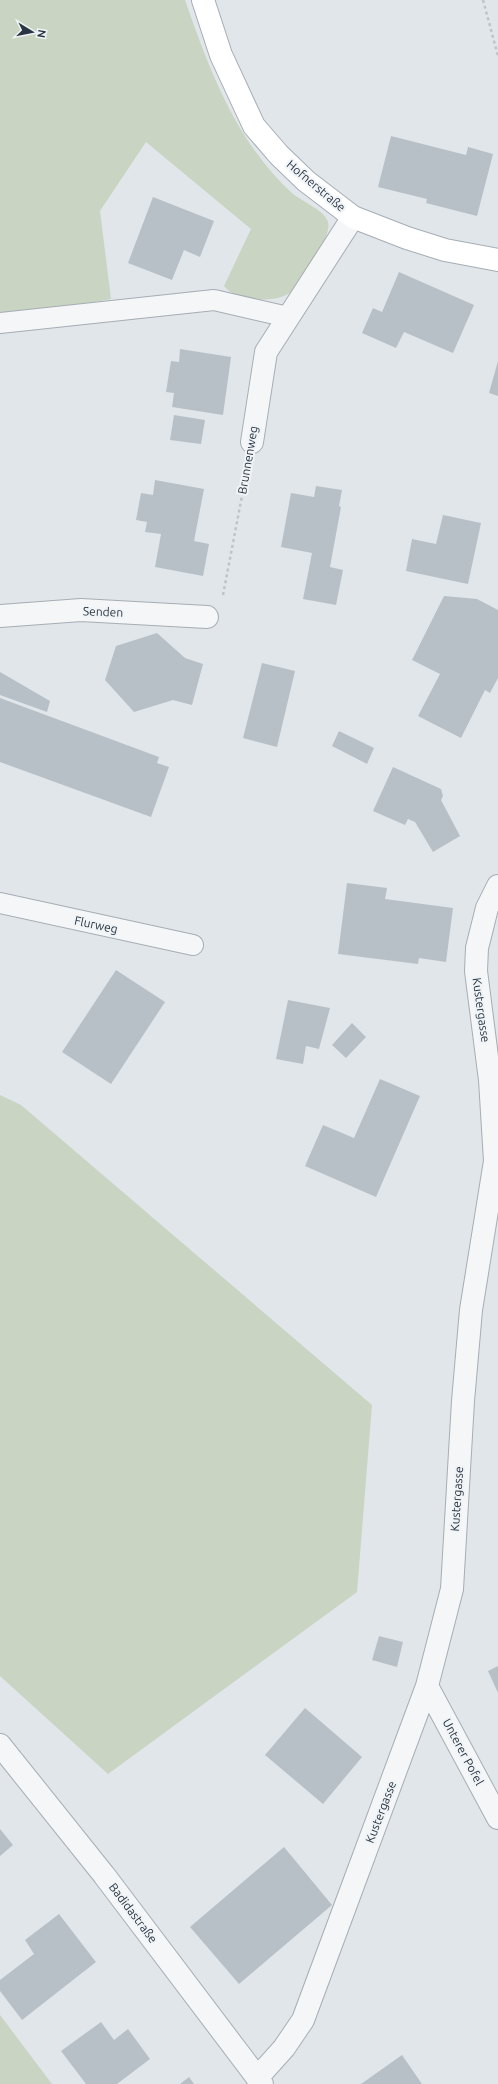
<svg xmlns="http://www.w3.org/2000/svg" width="498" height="2084" viewBox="0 0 498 2084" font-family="Ubuntu,sans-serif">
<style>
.green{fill:#c9d4c2}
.building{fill:#b8c0c7}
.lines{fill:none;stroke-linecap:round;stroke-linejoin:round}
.lane-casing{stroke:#a6adb4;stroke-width:22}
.street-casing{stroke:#a6adb4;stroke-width:24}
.secondary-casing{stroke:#a6adb4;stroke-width:24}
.path{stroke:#bfc4c9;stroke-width:2.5;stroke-dasharray:3 3;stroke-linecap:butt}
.lane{stroke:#f4f6f8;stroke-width:20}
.street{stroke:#f4f6f8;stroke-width:22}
.secondary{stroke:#fff;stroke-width:22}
.labels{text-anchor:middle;stroke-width:4;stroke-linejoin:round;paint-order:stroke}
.street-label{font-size:12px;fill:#293542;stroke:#f1f4f7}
</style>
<rect width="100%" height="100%" fill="#e1e6ea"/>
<path class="green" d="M0,0H185C207,63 231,128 276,177C281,182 286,188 291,192C300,201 325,210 328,222C332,234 308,274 300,284C293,293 282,298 271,299C254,301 236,300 224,286L251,229L146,142L100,211L111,299L0,320Z
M0,1095L21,1105L372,1405L357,1592L108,1774L0,1676Z
M0,2015L52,2084H0Z"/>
<path class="building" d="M391,136L466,155L468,147L493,154L477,216L426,203L427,199L378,187Z
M153,197L214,221L200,257L184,250L172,280L128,263Z
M399,272L474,305L453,353L404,332L396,348L362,333L373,308L382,312Z
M180,349L231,357L223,415L172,407L174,393L166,392L171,361L179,362Z
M498,361V396L489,393Z
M174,415L205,420L201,444L170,440Z
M155,480L204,489L194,541L209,544L203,576L155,567L161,534L145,532L147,522L136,520L141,493L153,495Z
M316,486L342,490L339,506L341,507L330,567L343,570L336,605L303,599L312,553L281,547L291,493L314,497Z
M443,515L481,523L468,584L406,571L412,539L436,544Z
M444,596L477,599L498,610V678L490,693L485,690L461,738L418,716L440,674L412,660Z
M157,633L185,658L203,664L192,705L173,700L134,712L105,680L116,646Z
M262,663L295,671L277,747L243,738Z
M0,672L50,701L47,712L0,695Z
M0,698L159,757L157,763L169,767L151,817L0,762Z
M339,731L374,748L367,764L332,746Z
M393,767L441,789L443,796L441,800L460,836L433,852L415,822L408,819L405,825L373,811Z
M347,883L387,888L385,899L453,908L446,962L419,958L418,964L338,954Z
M116,970L165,1002L111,1084L62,1052Z
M288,1000L330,1008L319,1049L306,1046L303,1064L276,1059Z
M352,1023L366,1037L346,1058L332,1045Z
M380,1079L420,1096L376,1197L305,1166L323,1125L354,1138Z
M379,1636L403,1642L397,1667L372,1660Z
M498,1666V1693L488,1671Z
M305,1708L362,1757L323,1804L265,1755Z
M0,1829L13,1845L0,1856Z
M284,1847L332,1905L239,1984L190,1927Z
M59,1914L96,1962L22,2020L0,1991V1980L34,1954L25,1940Z
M101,2022L114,2040L128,2029L150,2059L117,2084H86L61,2051Z
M402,2055L422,2084H361Z
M189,2077L194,2084H180Z"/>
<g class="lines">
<defs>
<path id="lane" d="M0,323L214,300L288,317
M0,903L193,945"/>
<path id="street" d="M252,442L266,352L353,217
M0,616L81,610L207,617
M427,1686L498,1818
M0,1745L104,1875L262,2084
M257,2078L284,2048L303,2020L427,1686L452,1589L463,1401L471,1310L495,1161L490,1080L476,971L477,948L487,908L498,886"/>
<path id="secondary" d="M203,0L221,55L254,126L279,155L306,181L353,217L407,238L445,250L498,260"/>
</defs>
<use href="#lane" class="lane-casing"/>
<use href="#street" class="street-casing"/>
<use href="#secondary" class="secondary-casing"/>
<path class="path" d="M483,0L498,56
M223,595L247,470"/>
<use href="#lane" class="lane"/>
<use href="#street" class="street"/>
<use href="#secondary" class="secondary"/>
</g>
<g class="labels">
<g class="street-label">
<text transform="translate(316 186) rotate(40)" y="4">Hofnerstraße</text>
<text transform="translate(248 460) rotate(-80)" y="4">Brunnenweg</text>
<text transform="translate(103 612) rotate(2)" y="4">Senden</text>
<text transform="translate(96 925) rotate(12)" y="4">Flurweg</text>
<text transform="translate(481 1010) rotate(82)" y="4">Kustergasse</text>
<text transform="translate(457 1499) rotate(-86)" y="4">Kustergasse</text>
<text transform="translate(463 1752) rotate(62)" y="4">Unterer Pofel</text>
<text transform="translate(381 1812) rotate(-69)" y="4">Kustergasse</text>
<text transform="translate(133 1913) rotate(53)" y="4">Badidastraße</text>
</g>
</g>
<g transform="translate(32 32) rotate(100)" stroke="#f1f4f7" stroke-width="3" paint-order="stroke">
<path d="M0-3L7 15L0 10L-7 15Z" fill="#293542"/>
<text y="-6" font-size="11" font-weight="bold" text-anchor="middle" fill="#293542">N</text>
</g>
</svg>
